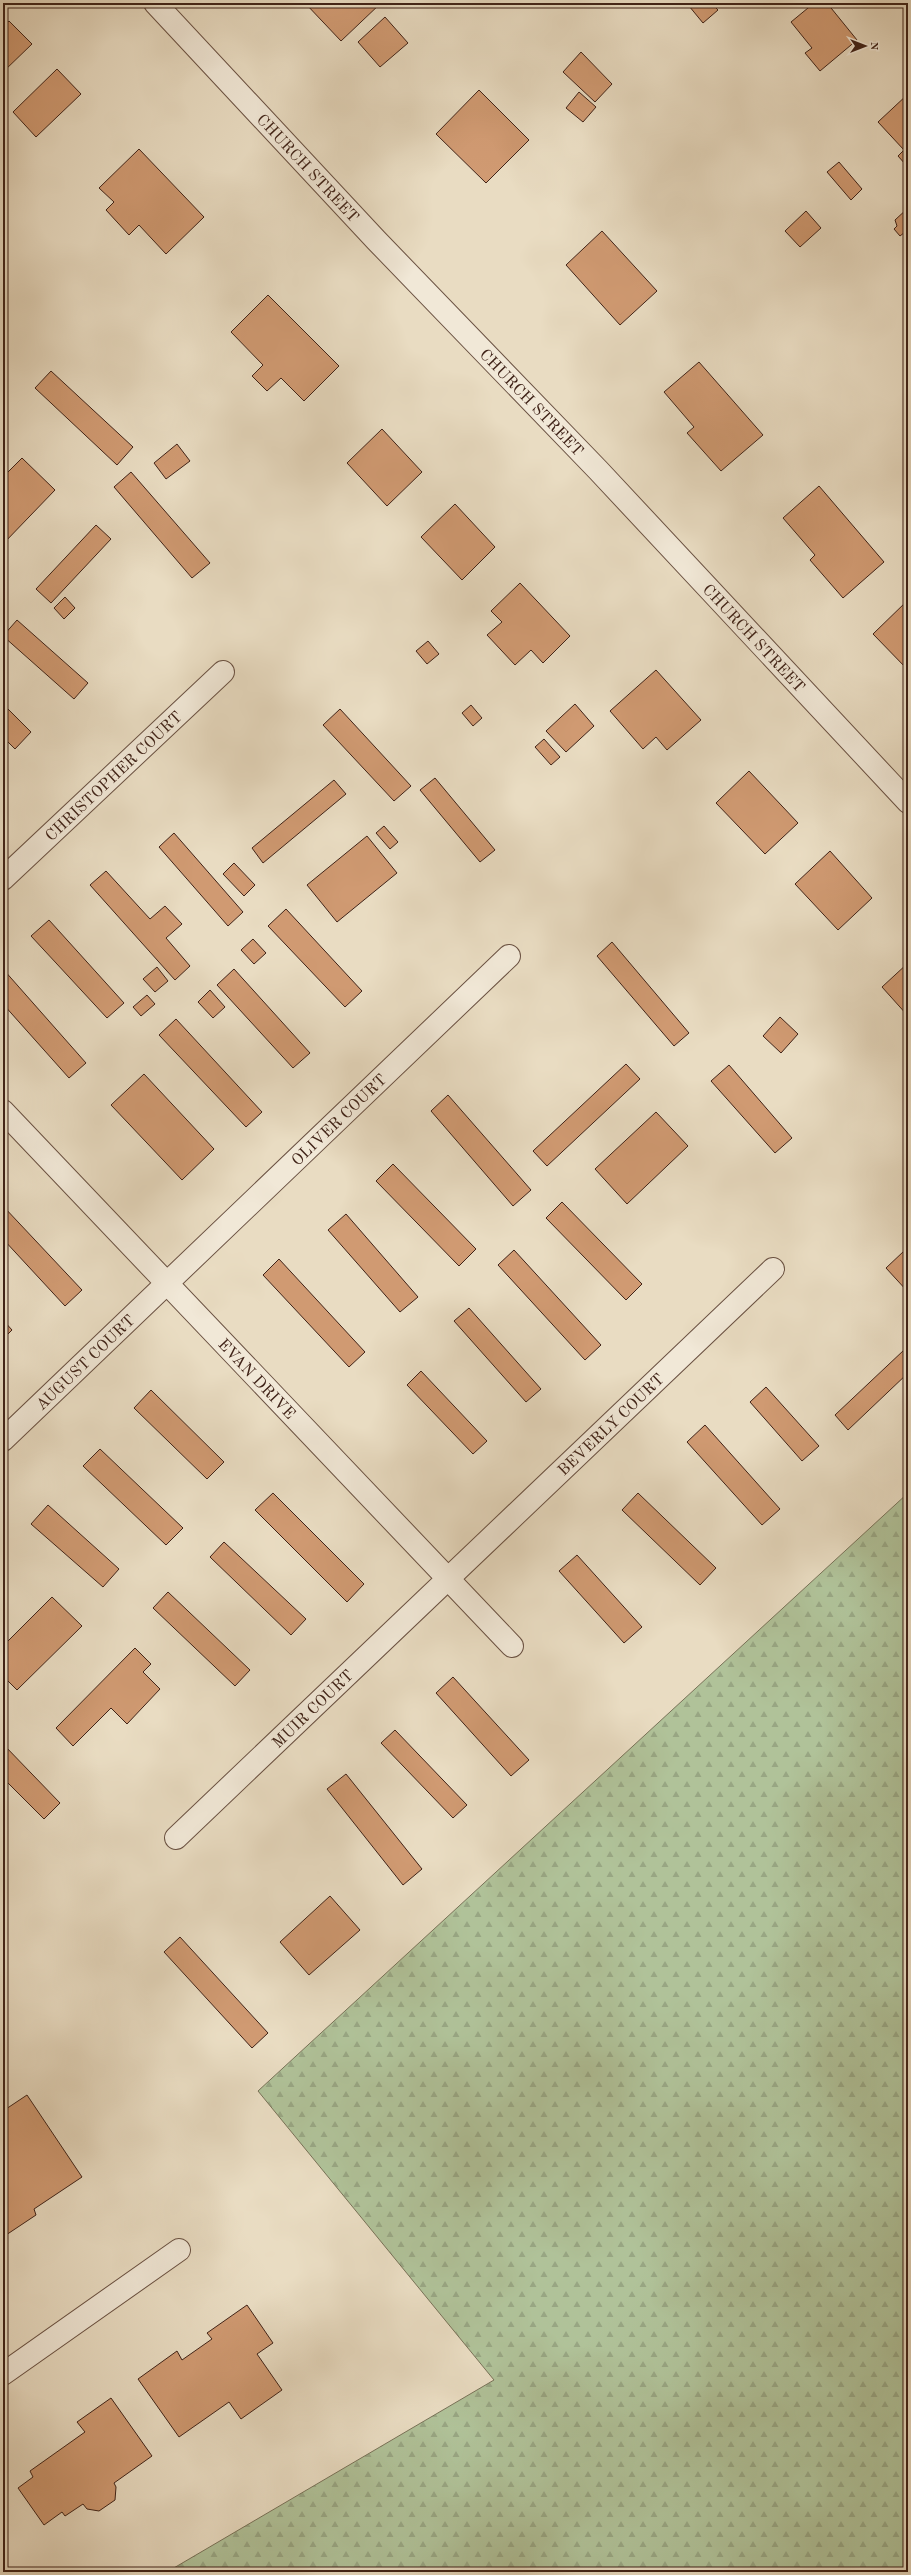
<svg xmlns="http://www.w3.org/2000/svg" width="911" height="2575" viewBox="0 0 911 2575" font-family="'Old Standard TT',serif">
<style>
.forest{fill:url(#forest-firs);stroke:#787258}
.building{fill:#d09a72;stroke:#402318}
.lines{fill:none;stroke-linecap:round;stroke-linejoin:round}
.minor-casing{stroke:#6a5142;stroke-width:24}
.minor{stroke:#f1e8d7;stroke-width:22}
.labels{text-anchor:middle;stroke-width:3.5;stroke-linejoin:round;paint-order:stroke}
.street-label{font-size:16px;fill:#402318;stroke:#f1e8d7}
</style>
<defs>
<pattern id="forest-firs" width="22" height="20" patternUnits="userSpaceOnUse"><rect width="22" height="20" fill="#b0c299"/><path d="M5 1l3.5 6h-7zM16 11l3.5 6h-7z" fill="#98a683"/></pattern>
</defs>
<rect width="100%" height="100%" fill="#e9dcc2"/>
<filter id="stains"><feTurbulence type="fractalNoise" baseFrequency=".005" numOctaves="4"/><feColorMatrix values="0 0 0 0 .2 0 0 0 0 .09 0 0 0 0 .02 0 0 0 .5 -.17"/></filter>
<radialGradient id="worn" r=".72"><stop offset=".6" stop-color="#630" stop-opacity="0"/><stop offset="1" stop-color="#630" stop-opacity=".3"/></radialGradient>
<path class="forest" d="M908,1493V2572H167L494,2380L258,2091Z"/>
<path class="building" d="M305,3H381L341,41Z
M692,3H711L718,10L703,23L689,6Z
M814,3H827L857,40L820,71L805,53L812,48L791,22Z
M385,17L408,43L380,67L358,42Z
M9,21L32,44L3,72V27Z
M581,52L612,84L595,102L563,72Z
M57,69L81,94L36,137L13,112Z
M479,90L529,140L486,183L436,134Z
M579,92L596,107L583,122L566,108Z
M908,94V164L906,165L898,156L904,150L878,122Z
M139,149L204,217L166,254L139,225L129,235L106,210L114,202L99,188Z
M839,162L862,189L851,200L827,172Z
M908,208V235L905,232L900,236L894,229L897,226L895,220Z
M806,211L821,228L800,247L785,231Z
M602,231L657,291L620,325L566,265Z
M268,295L339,366L304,401L281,378L267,391L252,376L263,365L231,332Z
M699,362L763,435L721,471L687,433L694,427L664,392Z
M51,371L133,447L117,465L35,388Z
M382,429L422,472L387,506L347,463Z
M177,444L190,461L166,479L154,463Z
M22,458L55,490L3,544V477Z
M131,472L210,563L192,578L114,487Z
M819,486L884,562L843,598L810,560L815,555L783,518Z
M455,504L495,547L462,580L421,537Z
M96,525L111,539L51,603L36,589Z
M520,583L570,636L543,663L531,650L515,665L487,635L502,622L491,611Z
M65,597L75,608L64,619L54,608Z
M908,600V670L873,634Z
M17,620L88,683L74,699L3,636Z
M428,641L439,654L427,664L416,651Z
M656,670L701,720L667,750L656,737L643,749L610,711Z
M3,704L31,732L15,749L3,737Z
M575,704L594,726L566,752L546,731Z
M471,705L482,718L473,726L462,713Z
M340,709L411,786L394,801L323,725Z
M544,739L560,757L551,765L535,747Z
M749,771L798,823L765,854L716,803Z
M435,778L495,850L480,862L420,790Z
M334,780L346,794L263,863L252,848Z
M384,826L398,842L390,849L376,833Z
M174,833L243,912L228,926L159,847Z
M367,836L397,873L337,922L307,885Z
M830,851L872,898L838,930L795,884Z
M234,863L255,885L244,896L223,874Z
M106,871L150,919L165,906L182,924L166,938L190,966L175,980L90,885Z
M286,909L362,991L345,1007L268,926Z
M49,920L124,1003L107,1018L31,936Z
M253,939L266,953L254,964L241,950Z
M612,942L689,1033L674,1046L597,956Z
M908,963V1016L882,987Z
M157,967L168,981L155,992L143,979Z
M3,969L86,1063L69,1078L3,1004Z
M234,969L310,1053L293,1068L217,985Z
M210,990L225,1007L213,1018L198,1002Z
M147,995L155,1004L141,1016L133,1007Z
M780,1017L798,1034L781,1053L763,1036Z
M176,1019L262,1112L246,1127L159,1035Z
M626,1064L640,1079L547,1166L533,1151Z
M729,1065L792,1138L775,1153L711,1081Z
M144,1074L214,1149L182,1180L111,1105Z
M448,1095L531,1190L513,1206L431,1111Z
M656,1112L688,1146L627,1204L595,1169Z
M393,1164L476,1249L459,1266L376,1181Z
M562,1202L642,1284L626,1300L546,1218Z
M3,1206L82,1290L65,1306L3,1239Z
M346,1214L418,1297L400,1312L328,1230Z
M514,1250L601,1345L585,1360L498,1265Z
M904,1251L908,1256V1292L886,1268Z
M279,1259L365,1352L349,1367L263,1275Z
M469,1308L541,1389L526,1402L454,1321Z
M3,1320L12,1330L3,1339Z
M904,1350L908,1354V1373L848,1430L835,1415Z
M421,1371L487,1441L473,1454L407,1385Z
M766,1387L819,1446L802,1461L750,1402Z
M151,1390L224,1462L207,1479L134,1408Z
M705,1425L780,1509L762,1525L687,1442Z
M100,1449L183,1528L166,1545L83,1466Z
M273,1493L364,1584L347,1602L255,1510Z
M638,1493L716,1568L700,1585L622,1510Z
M48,1505L119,1569L103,1587L31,1524Z
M224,1542L306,1619L291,1635L210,1557Z
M577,1555L642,1627L624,1643L559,1571Z
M168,1592L250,1670L235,1686L153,1608Z
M52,1597L82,1626L17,1690L3,1676V1646Z
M135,1648L151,1664L143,1672L160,1689L127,1724L111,1708L73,1746L56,1728Z
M453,1677L529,1760L511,1776L436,1693Z
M395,1730L467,1805L453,1818L381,1743Z
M3,1744L60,1803L44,1819L3,1778Z
M346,1774L422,1869L403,1885L327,1789Z
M330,1896L360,1930L309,1975L280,1942Z
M180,1937L268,2033L252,2048L164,1952Z
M27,2095L82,2177L34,2209L36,2215L3,2237V2111Z
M247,2305L273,2343L257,2354L282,2390L241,2419L229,2402L179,2437L138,2379L177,2351L182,2360L212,2339L207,2333Z
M111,2398L152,2456L114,2483L116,2487L115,2500L99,2511L87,2509L83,2504L65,2516L62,2512L44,2525L18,2488L33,2477L30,2471L85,2432L77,2422Z"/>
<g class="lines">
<defs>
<g id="minor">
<path id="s1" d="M155,3L376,240L598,470L908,802"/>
<path id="s2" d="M3,879L223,672"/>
<path id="s3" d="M3,1111L512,1646"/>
<path id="s4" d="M3,1440L509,956"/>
<path id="s5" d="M176,1838L773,1269"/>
<path d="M3,2374L179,2250"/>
</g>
</defs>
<use href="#minor" class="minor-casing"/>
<use href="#minor" class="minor"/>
</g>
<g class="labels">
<g class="street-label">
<text dy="6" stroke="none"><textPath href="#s1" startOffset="225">CHURCH STREET</textPath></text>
<text dy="6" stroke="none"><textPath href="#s1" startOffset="549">CHURCH STREET</textPath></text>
<text dy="6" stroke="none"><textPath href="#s1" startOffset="873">CHURCH STREET</textPath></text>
<text dy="6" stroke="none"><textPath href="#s2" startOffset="151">CHRISTOPHER COURT</textPath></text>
<text dy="6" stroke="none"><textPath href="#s4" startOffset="464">OLIVER COURT</textPath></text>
<text dy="6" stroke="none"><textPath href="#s4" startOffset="113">AUGUST COURT</textPath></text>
<text dy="6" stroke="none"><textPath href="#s3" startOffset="369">EVAN DRIVE</textPath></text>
<text dy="6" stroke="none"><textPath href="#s5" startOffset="600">BEVERLY COURT</textPath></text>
<text dy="6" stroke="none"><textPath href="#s5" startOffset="188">MUIR COURT</textPath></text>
</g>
</g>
<rect width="911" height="2575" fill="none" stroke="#e9dcc2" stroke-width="16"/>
<rect x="4" y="4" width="903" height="2567" fill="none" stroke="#402318" stroke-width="2"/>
<rect x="8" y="8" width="895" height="2559" fill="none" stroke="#402318"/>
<g transform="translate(865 46) rotate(90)" stroke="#f1e8d7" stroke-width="3" paint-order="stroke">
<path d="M0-3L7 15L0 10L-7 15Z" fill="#402318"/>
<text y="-6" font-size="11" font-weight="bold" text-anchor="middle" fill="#402318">N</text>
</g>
<rect width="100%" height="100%" filter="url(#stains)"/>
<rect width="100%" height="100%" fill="url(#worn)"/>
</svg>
